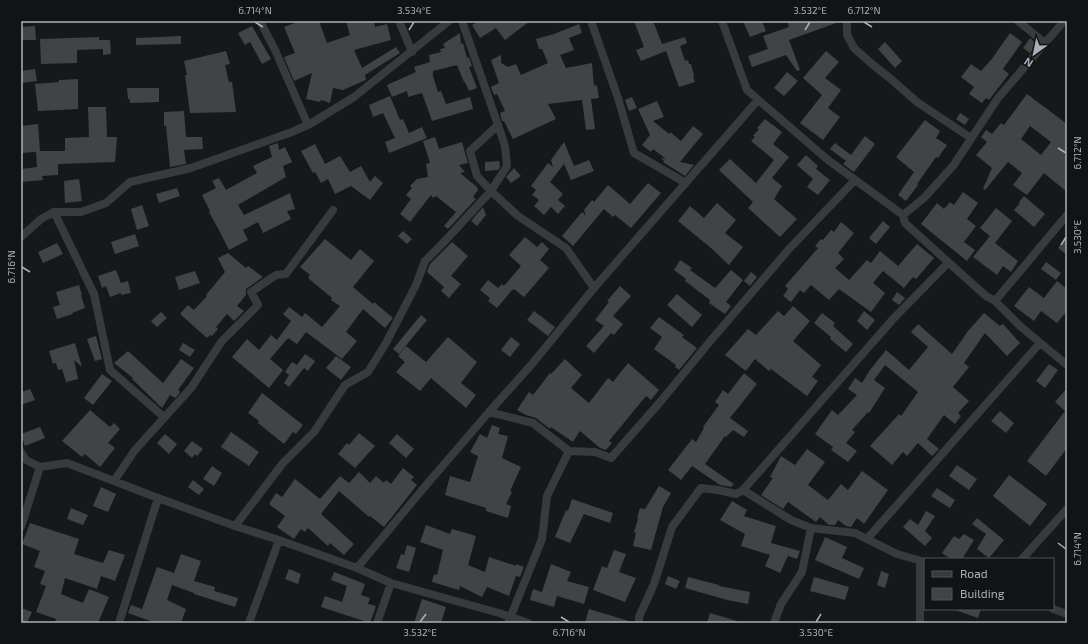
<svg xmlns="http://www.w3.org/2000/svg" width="1088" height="644" viewBox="0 0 1088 644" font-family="'Exo 2',sans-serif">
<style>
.building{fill:#414347;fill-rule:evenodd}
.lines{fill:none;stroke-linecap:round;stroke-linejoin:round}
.minor{stroke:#383a3f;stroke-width:8}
.ticks{fill:none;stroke:#a8b1bb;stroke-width:1.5}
.neatline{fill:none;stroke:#a8b1bb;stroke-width:1.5}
.ticks-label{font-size:10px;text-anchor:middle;fill:#a8b1bb}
</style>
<rect width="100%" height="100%" fill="#17181a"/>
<path class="building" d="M300,21H319L327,43L350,35L346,21H374L375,27L387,24L391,40L354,50L362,68L396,47L400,53L365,75L366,80L343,90L333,88L330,103L321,100L320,102L306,99L312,73L294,81L284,57L295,53L284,27Z
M479,21H530L505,40L496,28L480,38L472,25Z
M634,21H653L662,44L685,37L687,43L680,46L685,61L688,60L689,64H691L694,75L693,76L695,82L679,87L666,51L641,61L636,50L644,47Z
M743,21H762L766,31L750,37Z
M787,21H839V22L789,40L800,70L797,71L786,55L752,67L748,56L768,49L763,36L789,27Z
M579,24L582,33L569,38L574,50L560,55L566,68L592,63L594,86L597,85L599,98L591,99L595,129L586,130L582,100L548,104L556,119L513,139L504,121H502L500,113L505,111L497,94L494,95L491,87L499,83L491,60L501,55V63L508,67L516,64L521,75L548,63L542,49H539L536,39L554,34Z
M35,26L36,40H21V27Z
M252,26L271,59L262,64L250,42L245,45L238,33Z
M460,33L461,44L463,43L467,58L469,57L472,66L469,67L477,88L469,91L465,82H464L457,65L433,71V76L438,92L441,91L446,104L470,97L473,109L432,121L422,93L408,97L407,91L392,97L387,85L416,72L414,67L430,62L429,55L441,52L440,49L445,48L443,44Z
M1010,33L1022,42L1003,69L1009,74L989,100L986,98L982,103L969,94L974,87L961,77L971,64L981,71L991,60Z
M181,36V44L136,45V38Z
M99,37V40H110L111,54L103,55V49L77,50V63L41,64L40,39Z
M1030,38L1037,44L1030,53L1023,48Z
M885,42L902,61L895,68L878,49Z
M226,51L230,64L225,65L229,82H232L236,112L190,113L185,75H187L184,61Z
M826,51L839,62L825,78L841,90L828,108L840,117L823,140L800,123L822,95L803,78Z
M35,69L37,81L21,83V71Z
M787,72L798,81L784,96L774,88Z
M78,79V109L38,111L35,84L59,82V80Z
M127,88H159V102L130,103V99H128Z
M1027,94L1067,124V192L1044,173L1027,195L1013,185L1022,173L1008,162L985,190L983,189L992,168L976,155L987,142L981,137L986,130L992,134L1001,123L1004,125ZM1030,126L1051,142L1041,155L1021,139Z
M390,96L400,120L403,119L409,133L422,127L427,138L389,153L385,142L395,138L383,113L373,117L369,105Z
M632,97L637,108L629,111L625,100Z
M657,101L664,117L653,121L669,134L670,132L681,141L693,126L703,134L680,162L694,165L685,176L663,162L664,161L661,158L666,159L653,149L651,152L642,145L650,135L638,109Z
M88,107H106L107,137H117L115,162L58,164V175L42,176L43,180L21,182V169L37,167L36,152L21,153V126L38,124L40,151H65V138L89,137Z
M184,111L186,137H202L203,149L184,150L186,164L170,167L166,126H164V112Z
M960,113L969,119L965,125L956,119Z
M765,119L782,132L773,144L789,157L772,178L782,186L774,199L797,219L780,237L748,208L753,202L719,170L730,159L756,183L774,160L751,141L755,137L753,136L759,129L757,128Z
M925,120L940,131L936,138L947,145L938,158L936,157L917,184L918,185L906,201L898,195L914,172L896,157Z
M865,136L875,144L854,172L843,164L846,161L830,149L835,143L851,155Z
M435,137L439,149L462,142L468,163L459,165L465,172L460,173L477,187L478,190L473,197L476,199L448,229L444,226L456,212L436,196L433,198L431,195L410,222L400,214L411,199L406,195L412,188L410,186L417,179L428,177L426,164L430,163L423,141Z
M564,142L574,166L589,160L594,171L571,180L564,164L550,182L563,194L558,200L565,206L558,214L551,207L544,215L534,206L539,200L532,195L536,190L531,186L548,163L553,167L551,160Z
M278,143L279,150L285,147L292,162L283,166L286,177L238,205L244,215L290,193L295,209L287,211L291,219L263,233L258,222L243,230L248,240L229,250L220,232L209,212L210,211L202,195L216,188L212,181L219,178L226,190L257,173L253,166L272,157L269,146Z
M315,144L325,164L340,156L350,172L361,166L370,182L375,176L383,183L370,200L351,186L335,194L328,179L321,183L315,172L313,173L301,151Z
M806,155L818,166L816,169L830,180L818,195L807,187L813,179L797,165Z
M499,161L500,167L498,170L485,171V162Z
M514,168L521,176L511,183L506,177Z
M79,179L82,201L65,203L64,181Z
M648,183L661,193L631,228L615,215L613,217L604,209L573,246L562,236L582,212L586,216L584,210L592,200L594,202L608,185L630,204Z
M177,188L180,196L159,203L156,194Z
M963,192L978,203L967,219L976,226L964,242L975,250L967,261L921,224L937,203L944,209L950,202L954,205Z
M1024,196L1045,214L1034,227L1014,210L1020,203L1019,202Z
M717,203L736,220L725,233L743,247L729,265L711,248L678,221L690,206L704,218Z
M142,205L149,226L137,230L131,209Z
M483,207L486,215L477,226L471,221Z
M996,208L1012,221L995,243L1018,261L1011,272L1003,266L997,275L973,257L990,236L980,228Z
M883,221L890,227L876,244L869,238Z
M841,222L854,233L838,253L844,259L835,268L849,280L867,260L871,263L880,251L898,266L917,244L934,258L916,279L913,277L904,288L883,271L873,283L885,293L871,312L839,289L829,300L811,285L804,293L800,290L791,302L783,296L788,289L785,286L818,248L815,246L821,239L823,240L831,230L834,232Z
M403,231L412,239L407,244L398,236Z
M135,234L139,246L115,254L111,242Z
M1067,235V255L1058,248Z
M525,237L537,247L542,242L549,249L540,260L549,268L524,297L514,289L513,290H512L497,308L488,301L490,298L480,290L488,280L498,288L502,284L504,286L521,266L509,255Z
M325,239L351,260L360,249L374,261L353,287L373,304L374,302L393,318L385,328L363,309L346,332L357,341L342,359L306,332L297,344L288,338L270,359L283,370L269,388L232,357L247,339L259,350L271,335L277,340L291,321L283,314L289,307L302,317L305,313L322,327L340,306L331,300L332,298L308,278L310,275L300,267Z
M452,242L468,256L451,276L461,284L449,298L441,291L444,287L427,272L430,264Z
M57,243L63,254L43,263L38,252Z
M228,253L246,268L248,266L263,277L246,289V295L237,306L244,311L234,321L227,314L216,327L218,329L212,336L210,335L207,338L180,314L188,305L194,310L207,296L206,295L225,272L218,258Z
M680,260L692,268L690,270L715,288L731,270L743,280L726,302L731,306L725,314L709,303L710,300L685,281L686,279L674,270Z
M1046,262L1061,273L1056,280L1041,269Z
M116,270L121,283L128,281L131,293L121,295V293L110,297L106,286L102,288L98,276Z
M195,271L200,283L179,290L175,277Z
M751,272L757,277L750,286L744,281Z
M1057,281L1067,289V311L1057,323L1041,311L1034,321L1014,306L1029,287L1044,298Z
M79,285L82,295H81L85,308L72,313L73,314L57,319L53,307L60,305L56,292Z
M620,286L631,296L613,316L623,324L614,335L611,333L594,353L586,346L604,326L595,320L609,302L607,301Z
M897,292L905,298L899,305L892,300Z
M677,294L702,315L692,327L667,305Z
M793,306L810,321L793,341L821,365L812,377L818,381L807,396L771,369L769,371L755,359L746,371L725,355L748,329L756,335L778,311L784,316Z
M534,311L555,327L548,336L527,320Z
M864,311L875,320L867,330L857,321Z
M161,312L167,318L157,327L151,321Z
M822,313L835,323L833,326L853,344L846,352L830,339L831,337L814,323Z
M984,313L1000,326L1003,324L1020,343L1007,356L985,333L964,363L969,367L953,387L969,401L958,413L961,416L955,424L944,415L927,439L939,449L932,456L918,443L907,456L903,452L892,465L870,446L899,414L901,416L918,392L885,365L874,380L885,388L869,413L868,412L852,430L855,432L846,443L857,451L848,462L831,450L833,447L815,434L832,410L838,415L857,395L848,389L855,378L862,383L870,370L886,350L909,370L928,347L911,332L918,324L952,354L968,331Z
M421,315L427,320L399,354L393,349Z
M659,317L684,335L682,337L697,348L679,370L675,367L676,365L654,349L662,337L650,328Z
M96,336L102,359L95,361L87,339Z
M448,337L477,362L461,383L476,395L466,408L431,378L420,391L396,372L405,362L398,356L406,346L426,362Z
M511,337L520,344L510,357L501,350Z
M75,343L82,367L74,360L78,379L66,382L62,369L58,370L56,363L53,364L49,351Z
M183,343L195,350L190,357L179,350Z
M128,351L163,383L181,359L194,368L178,390L180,391L179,394L175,398L170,395L162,408L132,379L133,378L114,363Z
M305,354L315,361L308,371L304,368L289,387L284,383L289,375L285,372L292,362L297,365Z
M336,356L351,367L341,380L326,368Z
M565,359L582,375L571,388L589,403L608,378L613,382L628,363L659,390L651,400L646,396L609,441L612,443L606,450L600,448L580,431L573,442L551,427L550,429L536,418L526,415L517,410L529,392L533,395L550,373L551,374Z
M1049,364L1058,370L1045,388L1036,381Z
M744,373L757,384L730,418L748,431L744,437L733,430L726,437L725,436L705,464L734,484L731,487L720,485L692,466L681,480L668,470L692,439L696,442L704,428L703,427L719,405L715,402L723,390L728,394Z
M102,374L112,381L93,405L84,398Z
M1067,388V448L1046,476L1027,461L1065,411L1055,402Z
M30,389L35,400L21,405V392Z
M262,393L303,425L296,434L293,432L284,444L258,423L259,421L248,413Z
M90,410L110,427L114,423L120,429L108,443L115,448L100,467L85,454L82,457L62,441Z
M1000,411L1014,423L1006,433L991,421Z
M492,425L500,428L498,434L508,436L502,458L521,467L510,491L512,492L506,504L511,506L508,518L486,511V508L445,495L450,476L470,482L478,456L470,452L480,434L487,438Z
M40,427L45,438L25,446L21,434Z
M231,432L259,452L249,466L221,447Z
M359,433L375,446L355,468L338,454L347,443L349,445Z
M165,434L177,444L169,454L157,443Z
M397,434L414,449L406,458L389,443Z
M192,441L203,449L197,456L195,454L192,458L184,451Z
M807,449L825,462L808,485L828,500L841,484L848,490L862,471L888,490L864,524L857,518L851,527L846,526L838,520L835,525H829L820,517L816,522L788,502L783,509L761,495L773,478L770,477L781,456L795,465Z
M957,465L977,479L969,490L949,476Z
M212,466L222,473L214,486L203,479Z
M403,468L414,477L411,480L417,485L384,527L370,516L369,517L339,491L321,514L354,544L344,555L330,543L328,546L308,528L305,532L301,529L294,539L277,527L285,516L269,504L276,493L282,497L295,479L320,499L340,476L349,483L359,472L370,483L376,476L384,483L386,480L391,484Z
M1009,475L1047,504L1030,526L993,496Z
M193,480L204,489L199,495L188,487Z
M659,486L671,493L663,507L651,550L633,546L636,533L634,532L638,519L637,518L640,508L645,509Z
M101,487L116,494L108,512L93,506Z
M937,488L955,500L950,508L931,496Z
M572,499L613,513L610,523L584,514L570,543L555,537L566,510L568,511Z
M732,501L747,510L744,516L776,526L771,543L800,551L797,559L788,556L780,573L765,566L770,555L741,546L745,534L720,520Z
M71,508L88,515L83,525L67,519Z
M926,511L935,516L925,531L932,538L925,546L903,527L910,519L918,525Z
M977,518L1004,540L989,558L977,549L986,534L972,524Z
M30,523L79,539L74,554L103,563L109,550L125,555L115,581L101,576L97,589L65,578L61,594L83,603L89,589L109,597L98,623H55L56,619L36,612L46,586L40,584L45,571L34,567L40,551L22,544Z
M426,525L450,534L452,529L476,536L468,565L485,572L489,557L516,566V564L524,567L520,577L516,576L509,596L487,587L482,597L460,586L459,590L432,582L434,574L437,575L443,550L420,542Z
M964,534L974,540L962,559H951L942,553L954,536L959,539Z
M825,537L847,547L842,558L864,568L859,579L815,560Z
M407,545L416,548L409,572L396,568L401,554L404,555Z
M614,550L626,554L619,572L636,578L625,602L593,590L602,566L607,568Z
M181,554L201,561L194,581L215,587L214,591L238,598L235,607L194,594V593L172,585L167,600L186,609L181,623H156L128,613L131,605L142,609L157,567L174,573Z
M551,564L571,572L567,581L589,587L584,604L557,596L554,607L530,600L533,589L542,592Z
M289,569L301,574L298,584L285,579Z
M881,571L889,574L885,588L877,585Z
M334,572L365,584L361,595L370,598L368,604L376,606L370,623L321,607L325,596L342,602L347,586L331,580Z
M668,576L680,581L676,589L665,584Z
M688,577L719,585V586L750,592L748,604L727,600L685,588Z
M814,577L849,587L845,600L810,591Z
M422,599L446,607L441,623H414Z
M21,608L32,612L27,623L21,621Z
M589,609L629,621V623H585Z
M955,609H981L978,618L955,610Z
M710,613L737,621V623H707Z"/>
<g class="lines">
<path class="minor" d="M260,21L275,50L308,125
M399,21L412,52
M462,21L498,125L470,151L477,176L491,191L518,216L566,248L594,288L532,364L489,412
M591,21L618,98L634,153L686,183
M722,21L747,90L828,160L903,215L905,223L958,271L986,296L995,301L1020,326L1067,365
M847,21V35L854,48L872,64L891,79L917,102L971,138
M1018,21L1045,43
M54,212L94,294L110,370L164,417
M903,215L924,198L953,166L998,98L1064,21
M21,237L41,219L54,212H81L106,203L130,182L191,168L292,132L310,124L354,97L449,21
M594,288L758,100
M995,301L1067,215
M21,452L26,460L40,467L21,527
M40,467L67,463L158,498
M114,481L135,450L191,388L222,341L258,305L251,292L276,275L286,274L333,210
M743,490L791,520L811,528L855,533L897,554L925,562
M235,526L283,463L314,432L345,385L368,372L386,343L416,285L425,261L442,244L491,191L507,166L505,146L498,125
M867,539L1040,343
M1022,559L1067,509
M920,561V623
M357,568L427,484L489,412L533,423L569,451
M1053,609L1067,614
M119,623L158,498L235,526L279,540L357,568L391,583L499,613L528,623
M249,623L279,540
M377,623L391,583
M508,623L542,539L547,496L569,451L595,452L611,458L661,401L707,345L789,249L855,180
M639,623V617L654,584L672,527L701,488L718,490L736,494L743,490L894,318L948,263
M774,623L781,604L802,572L811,528"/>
</g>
<path class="ticks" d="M255,22L263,27M864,22L872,27M409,30L414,22M805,30L810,22M1058,148L1066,153M1061,245L1066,237M22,267L30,272M1058,543L1066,549M561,617L569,622M420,622L426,614M816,622L821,614"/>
<rect width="1088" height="644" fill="none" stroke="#121315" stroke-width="44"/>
<rect x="924" y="558" width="130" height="52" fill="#121315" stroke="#4e5257"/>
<rect x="932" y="571" width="20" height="6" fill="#383a3f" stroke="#4e5257"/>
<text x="960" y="578" font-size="12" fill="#a8b1bb">Road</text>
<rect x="932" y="588" width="20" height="12" fill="#414347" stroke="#4e5257"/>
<text x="960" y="598" font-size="12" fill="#a8b1bb">Building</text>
<g transform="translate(1034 54) rotate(213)" stroke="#121315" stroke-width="3" paint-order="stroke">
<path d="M0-3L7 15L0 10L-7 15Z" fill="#a8b1bb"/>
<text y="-6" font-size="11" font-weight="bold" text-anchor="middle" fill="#a8b1bb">N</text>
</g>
<rect x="22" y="22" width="1044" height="600" class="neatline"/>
<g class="ticks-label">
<text x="255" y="14">6.714°N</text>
<text x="414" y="14">3.534°E</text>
<text x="810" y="14">3.532°E</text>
<text x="864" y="14">6.712°N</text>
<text transform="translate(1077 153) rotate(-90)" y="4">6.712°N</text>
<text transform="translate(1077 237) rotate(-90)" y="4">3.530°E</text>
<text transform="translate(11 267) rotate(-90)" y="4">6.716°N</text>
<text transform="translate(1077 549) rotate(-90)" y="4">6.714°N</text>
<text x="420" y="636">3.532°E</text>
<text x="569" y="636">6.716°N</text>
<text x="816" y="636">3.530°E</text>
</g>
</svg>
